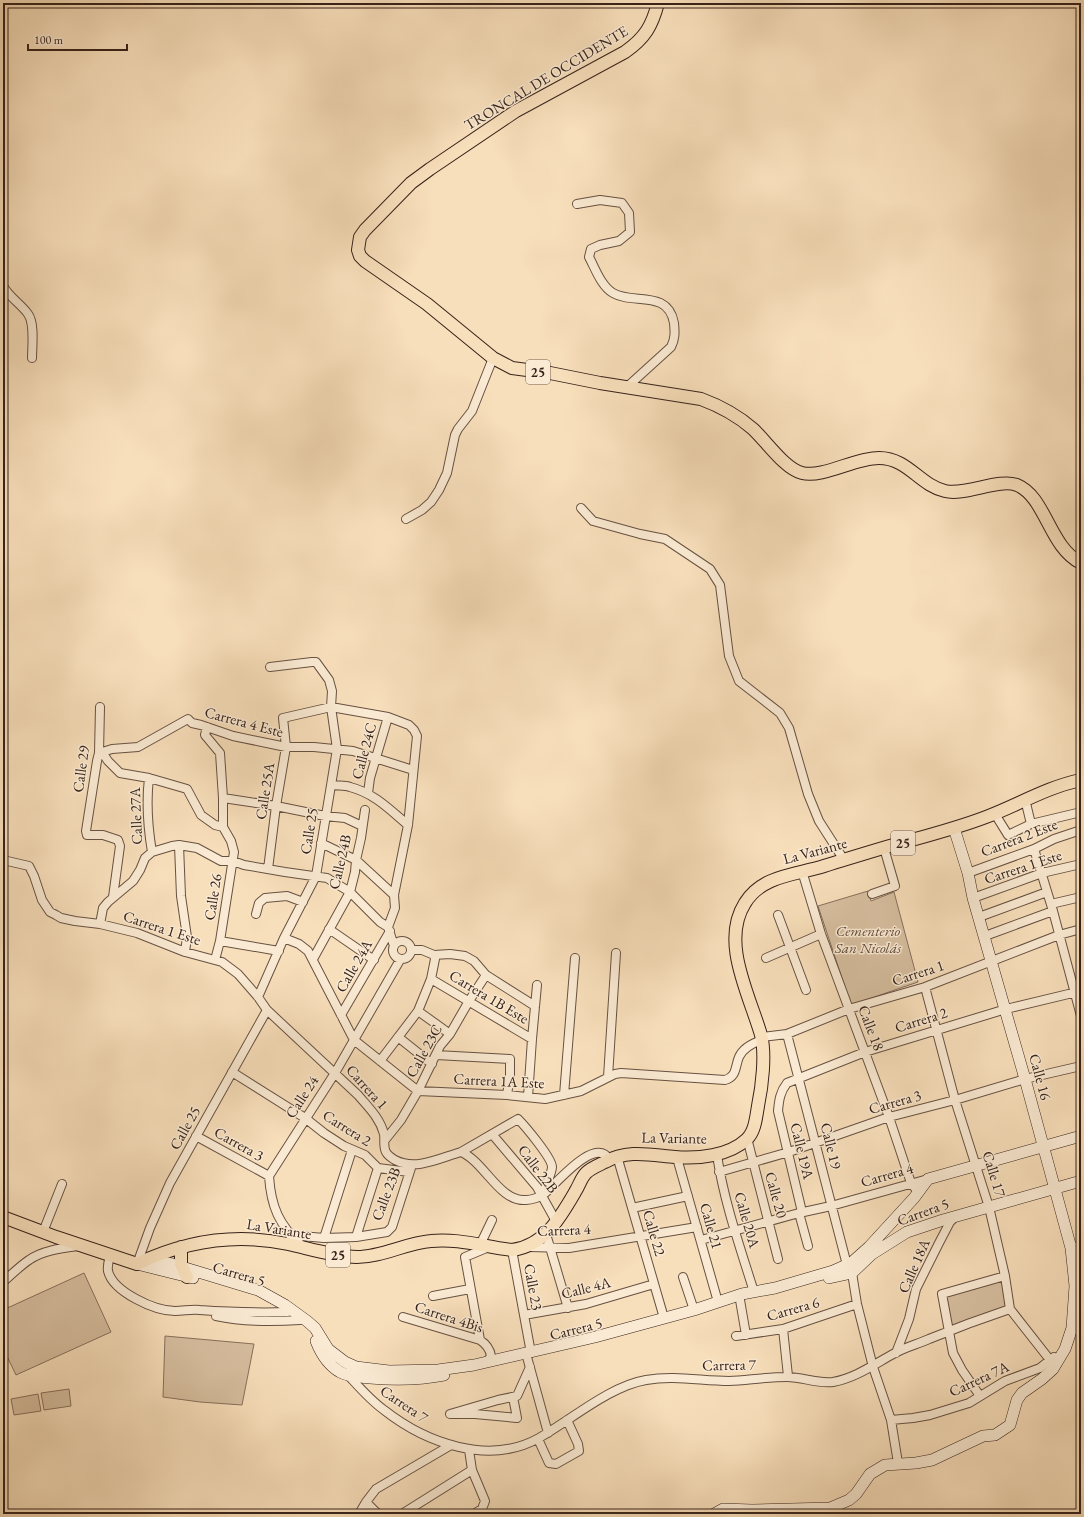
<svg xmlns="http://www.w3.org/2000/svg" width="1084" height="1517" viewBox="0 0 1084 1517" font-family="'EB Garamond',serif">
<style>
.green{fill:#d7bfa0;stroke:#87705d}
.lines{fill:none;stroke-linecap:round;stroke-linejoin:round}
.street-casing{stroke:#675142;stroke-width:10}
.secondary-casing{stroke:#37221a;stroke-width:12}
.primary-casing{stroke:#37221a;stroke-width:14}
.street{stroke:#faead3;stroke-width:8}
.secondary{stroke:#faead3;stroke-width:11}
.primary{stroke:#f8dfbb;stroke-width:12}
.labels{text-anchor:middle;stroke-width:3;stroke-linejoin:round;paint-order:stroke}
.shield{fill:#faead3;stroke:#725e52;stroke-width:1}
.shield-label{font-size:14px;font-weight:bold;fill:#37221a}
.street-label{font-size:15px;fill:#37221a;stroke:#faead3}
.park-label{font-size:15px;font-style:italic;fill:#5f493c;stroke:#faead3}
</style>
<rect width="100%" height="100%" fill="#f8dfbb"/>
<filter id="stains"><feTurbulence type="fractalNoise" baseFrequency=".005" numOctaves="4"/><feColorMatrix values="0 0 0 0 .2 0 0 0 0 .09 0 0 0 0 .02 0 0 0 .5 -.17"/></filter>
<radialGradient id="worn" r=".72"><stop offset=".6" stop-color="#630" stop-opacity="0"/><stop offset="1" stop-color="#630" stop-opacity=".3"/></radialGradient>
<path class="green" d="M868,891L871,901L894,892L918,982L851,1005L818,906Z
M84,1273L111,1332L16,1375L3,1348V1310Z
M1002,1280L1008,1308L952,1327L945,1296Z
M165,1336L254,1344L242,1405L200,1402L163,1397Z
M69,1389L71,1406L44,1410L41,1393Z
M38,1394L41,1411L14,1415L11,1399Z"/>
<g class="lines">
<defs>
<path id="street" d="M577,204L600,200L622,203L629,213L630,232L619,241L600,245L591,249L589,257C595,268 601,286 613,293C633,305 668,289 674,323C675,333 675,339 671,347L627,387
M3,286C10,298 21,304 28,314C35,323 32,347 32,358
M581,508L593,521L640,534L665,539L710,569L720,585L729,656L739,681L780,713L789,728L808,794L819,821L844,860
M406,519L422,510L431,502L439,490L447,473L455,435L458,429L472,411L493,358
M100,707L99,753L97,761L86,831L87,835H103L118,840L120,846L113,897
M207,727L205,735L220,753L223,798V827
M102,752L108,761L120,773L149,778L187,789L201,815L215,825L223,827
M99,753L112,749L138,747L188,719L192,723L201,725L233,736L286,747H314L353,751L413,770
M149,778C146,803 148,828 152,852
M332,785C338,786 345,785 350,787C374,793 390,810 408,825
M368,793L370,778L388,717
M223,798L276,806L325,816L345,818L362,826
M995,814L1008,835L1031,824L1025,799
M1031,824L1077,813
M321,843L356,860L394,895
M179,845L181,896L187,937L185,952
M1034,849L1053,911L1081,1016
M3,860L29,866L34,876L42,900L50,912L56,915L61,918L75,921L100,924L137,933L185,952L222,962L238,974L258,997L267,1010L358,1095C368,1107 380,1118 384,1134C385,1139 383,1147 386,1152C388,1156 392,1158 395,1160C416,1171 440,1158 461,1152C484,1161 499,1202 526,1200C532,1200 540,1197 544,1194C556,1184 595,1136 609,1159
M268,869L276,806L286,747L283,718L331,707L388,717L409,725L414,730L417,736L408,825L394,895L395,908L388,927L394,946
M802,871L821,934L889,1117L911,1183L918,1192
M968,873L1034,849L1054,839L1081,830
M872,894L895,886L884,848
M973,898L1042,873L1081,864
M1051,904L1081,897
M256,914L259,903L265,898L287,896L303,902
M778,915L806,990
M979,917L1047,892
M100,924L103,908L108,902L133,881L140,870L145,858L152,852L172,846L179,845L197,848L221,861H233L244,865L285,872L327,878L350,892L380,922L388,927
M329,929L374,960
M985,936L1053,911
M284,938L299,944L308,951L354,1040L418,1091L507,1095L545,1099L581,1091L615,1074L621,1073L725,1080C737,1077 735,1066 739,1057C743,1048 753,1043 762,1040
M393 950a9 9 0 1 1 18 0a9 9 0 1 1-18 0Z
M220,941L279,951
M412,950H422L434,955L450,954L465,956L474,961L486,975L535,1006
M766,958L821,934
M313,959L350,892L355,872L356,860L361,838L365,810
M215,960L220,941L234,852L231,841L223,827
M431,979L532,1039
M925,987L955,1100L989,1207L1005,1276L1010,1309L1050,1360
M258,997L284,938L316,876L337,749L331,707L332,691L329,680L316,662H312L270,667
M418,1011L450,1034
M341,1015L390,931
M787,1034L847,1265
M398,1037L432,1064
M762,1037L787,1034L849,1009L925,987L1059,935L1081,929
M436,1055L510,1059V1075L507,1095
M380,1061L418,1011L431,979L435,959L434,955
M232,1072L305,1118L324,1133L344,1146L365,1155L378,1168L409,1172
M608,1077L616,953
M564,1095L575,958
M528,1097L532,1039L537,985
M492,1134L537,1187L557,1223
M196,1136L269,1176
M747,1138L778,1259
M385,1140L401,1120L418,1091L440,1046L450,1034L469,1001L486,975
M461,1152L518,1119C525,1126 552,1158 552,1167C552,1173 545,1187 543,1194
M717,1155C724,1202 740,1247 754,1292
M617,1156L664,1318
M677,1158L718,1302
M719,1172L789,1152L889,1117L955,1100L1025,1079L1081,1066
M632,1208L688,1196
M802,1212L778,1111C779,1100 780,1092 787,1083L865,1052L1006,1009L1081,991
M799,1213L808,1246
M43,1232L62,1184
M546,1234L568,1308
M290,1235L324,1238L356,1237L387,1232L392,1227L411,1168
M356,1237L378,1168
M324,1238L352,1150
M701,1240L799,1213L831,1206L928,1179
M480,1245L492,1220
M302,1246C279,1225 271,1207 269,1176L335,1073L400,960
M529,1247L569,1248L697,1227
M1071,1248L1081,1245
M512,1250L531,1353
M110,1256C109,1260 107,1266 108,1271C113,1292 155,1311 175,1311C184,1311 191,1309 200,1310C229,1312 258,1313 288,1312
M137,1264L150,1228L170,1183L267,1010
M852,1273L857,1304L873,1367L891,1420L898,1463
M683,1277L694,1310
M3,1282C11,1275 20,1266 29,1260C43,1250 63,1248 79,1246
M433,1296L470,1289
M740,1300L746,1335
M524,1315L586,1304L654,1284
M216,1316C244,1322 271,1322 300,1320
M403,1317L480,1340C486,1344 490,1349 491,1356L487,1362
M783,1329L788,1376
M736,1336L783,1329L857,1304
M480,1340L465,1257L489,1247
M896,1353L909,1319L916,1289L939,1243L950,1222L956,1216
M527,1357L548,1433
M348,1375C359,1387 370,1400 384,1410C426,1443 489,1466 539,1438C571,1420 610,1386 646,1380C674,1375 702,1381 729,1381C748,1380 768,1377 787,1377C803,1377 817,1384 833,1382C856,1378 876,1363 895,1353C906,1347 918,1344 929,1339C956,1328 983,1318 1010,1309
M980,1396L962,1370L953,1353L942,1294L1005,1276
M513,1397L517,1418L475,1414H450L498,1400L517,1396L530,1367
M891,1420L913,1418L930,1415L969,1403L1005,1381L1040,1368L1054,1357
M538,1439L549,1463L556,1464L579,1451L578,1444L567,1420
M469,1450L472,1470L485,1501L482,1509L474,1514
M366,1502L378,1514
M359,1514L366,1502L376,1489L451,1445
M402,1514L472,1470"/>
<path id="secondary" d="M148,1259L172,1264L258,1290L285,1305L307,1321L315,1328L328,1349L345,1362L356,1367L389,1371L438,1370L474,1365L595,1337L694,1310L742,1294L775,1288L833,1271L851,1263L869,1247L914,1198L928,1179L1081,1136
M137,1264L193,1278
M829,1278L852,1273L872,1254L907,1232L943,1220L1081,1181
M316,1341C321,1354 328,1365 340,1372C348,1377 361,1377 370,1378C395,1380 419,1380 444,1375
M714,1514L723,1509L752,1510L830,1508L849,1500L856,1494L870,1474L885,1465L916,1463L932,1460L983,1436L995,1435L1010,1425L1017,1400L1022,1393L1042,1379L1053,1369L1065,1349L1072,1328L1075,1286L1071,1248L1025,1079L973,898L968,873L954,828"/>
<path id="primary" d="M658,3C652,26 645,38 625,52L516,111L430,169L411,183L365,230L360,237L358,250L360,256L365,261L427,304L493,358L512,368L550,373L600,383L701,399C720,406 737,415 753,429C766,441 785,469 802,473C824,478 854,458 879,458C908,458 919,485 945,491C965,496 999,478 1017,485C1046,497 1049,547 1081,563
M3,1217L56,1237L137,1264C185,1241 236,1233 288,1244C311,1249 333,1256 357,1257C382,1257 406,1243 431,1241C458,1238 485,1247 512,1250C544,1246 560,1218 575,1192C579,1186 581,1178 586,1173C591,1168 599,1165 605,1162C627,1149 651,1155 675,1157C698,1159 729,1156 747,1139C755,1131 756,1118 758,1106C762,1087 766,1054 761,1035C750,996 720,942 745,903C762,875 796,875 824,866C843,860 863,854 883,848C918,838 952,830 986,817C1018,805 1047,787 1081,780
M181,1247V1264L187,1277"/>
</defs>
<use href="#street" class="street-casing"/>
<use href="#secondary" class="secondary-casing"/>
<use href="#primary" class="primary-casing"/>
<use href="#street" class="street"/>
<use href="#secondary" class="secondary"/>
<use href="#primary" class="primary"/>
</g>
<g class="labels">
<g class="shield">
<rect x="526" y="360" width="24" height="24" rx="3"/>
<rect x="891" y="831" width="24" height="24" rx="3"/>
<rect x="326" y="1243" width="24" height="24" rx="3"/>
</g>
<g class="shield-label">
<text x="538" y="377">25</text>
<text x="903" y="848">25</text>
<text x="338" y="1260">25</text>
</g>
<g class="street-label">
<text transform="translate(546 78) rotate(-31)" y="5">TRONCAL DE OCCIDENTE</text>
<text transform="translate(244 722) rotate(15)" y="5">Carrera 4 Este</text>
<text transform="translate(364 751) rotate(-75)" y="5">Calle 24C</text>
<text transform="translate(81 769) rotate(-82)" y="5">Calle 29</text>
<text transform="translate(265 791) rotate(-81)" y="5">Calle 25A</text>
<text transform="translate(136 816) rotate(-92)" y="5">Calle 27A</text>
<text transform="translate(309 831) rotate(-81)" y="5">Calle 25</text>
<text transform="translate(1019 838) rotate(-21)" y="5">Carrera 2 Este</text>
<text transform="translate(815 851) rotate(-15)" y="5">La Variante</text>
<text transform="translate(340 862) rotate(-77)" y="5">Calle 24B</text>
<text transform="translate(1023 867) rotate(-18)" y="5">Carrera 1 Este</text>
<text transform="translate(213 897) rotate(-81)" y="5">Calle 26</text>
<text transform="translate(162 928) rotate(18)" y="5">Carrera 1 Este</text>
<text transform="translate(354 966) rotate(-60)" y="5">Calle 24A</text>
<text transform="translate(918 973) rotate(-18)" y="5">Carrera 1</text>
<text transform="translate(489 997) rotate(31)" y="5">Carrera 1B Este</text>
<text transform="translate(921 1020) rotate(-17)" y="5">Carrera 2</text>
<text transform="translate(871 1028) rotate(69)" y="5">Calle 18</text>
<text transform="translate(424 1051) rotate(-61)" y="5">Calle 23C</text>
<text transform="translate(1040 1077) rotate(75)" y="5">Calle 16</text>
<text transform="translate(499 1081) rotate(3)" y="5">Carrera 1A Este</text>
<text transform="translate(367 1087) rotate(48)" y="5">Carrera 1</text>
<text transform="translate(302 1097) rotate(-57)" y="5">Calle 24</text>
<text transform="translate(895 1102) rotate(-16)" y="5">Carrera 3</text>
<text transform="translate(185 1128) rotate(-61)" y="5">Calle 25</text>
<text transform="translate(347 1128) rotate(32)" y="5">Carrera 2</text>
<text transform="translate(674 1138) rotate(1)" y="5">La Variante</text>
<text transform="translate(239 1144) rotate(29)" y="5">Carrera 3</text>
<text transform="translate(831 1146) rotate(76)" y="5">Calle 19</text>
<text transform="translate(802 1151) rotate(76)" y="5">Calle 19A</text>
<text transform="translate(538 1169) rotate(53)" y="5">Calle 22B</text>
<text transform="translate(994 1174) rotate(73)" y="5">Calle 17</text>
<text transform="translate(887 1175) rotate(-16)" y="5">Carrera 4</text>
<text transform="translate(386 1194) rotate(-69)" y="5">Calle 23B</text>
<text transform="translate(776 1195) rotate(75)" y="5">Calle 20</text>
<text transform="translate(923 1212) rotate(-20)" y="5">Carrera 5</text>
<text transform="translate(747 1220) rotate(74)" y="5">Calle 20A</text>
<text transform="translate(711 1226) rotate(74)" y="5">Calle 21</text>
<text transform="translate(279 1229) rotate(9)" y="5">La Variante</text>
<text transform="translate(564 1230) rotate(-2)" y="5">Carrera 4</text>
<text transform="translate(654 1233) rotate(74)" y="5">Calle 22</text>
<text transform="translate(914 1266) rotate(-66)" y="5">Calle 18A</text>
<text transform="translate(239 1274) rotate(16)" y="5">Carrera 5</text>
<text transform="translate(533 1287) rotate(80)" y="5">Calle 23</text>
<text transform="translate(586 1288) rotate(-14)" y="5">Calle 4A</text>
<text transform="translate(793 1309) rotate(-16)" y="5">Carrera 6</text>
<text transform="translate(449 1317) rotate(18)" y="5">Carrera 4Bis</text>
<text transform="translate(576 1329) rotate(-14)" y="5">Carrera 5</text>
<text transform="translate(729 1365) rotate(-1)" y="5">Carrera 7</text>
<text transform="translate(979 1379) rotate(-25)" y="5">Carrera 7A</text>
<text transform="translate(404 1404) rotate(34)" y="5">Carrera 7</text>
</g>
<g class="park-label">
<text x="868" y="936">Cementerio<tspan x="868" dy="17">San Nicolás</tspan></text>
</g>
</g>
<rect width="1084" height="1517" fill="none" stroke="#f8dfbb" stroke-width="16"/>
<rect x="4" y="4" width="1076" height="1509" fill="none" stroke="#37221a" stroke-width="2"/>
<rect x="8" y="8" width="1068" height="1501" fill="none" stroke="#37221a"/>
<path d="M28 44v6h99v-6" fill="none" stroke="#37221a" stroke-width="2"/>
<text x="34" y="44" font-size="12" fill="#37221a" stroke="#faead3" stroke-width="3" paint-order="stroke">100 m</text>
<rect width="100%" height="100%" filter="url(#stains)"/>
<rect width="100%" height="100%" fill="url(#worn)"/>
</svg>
